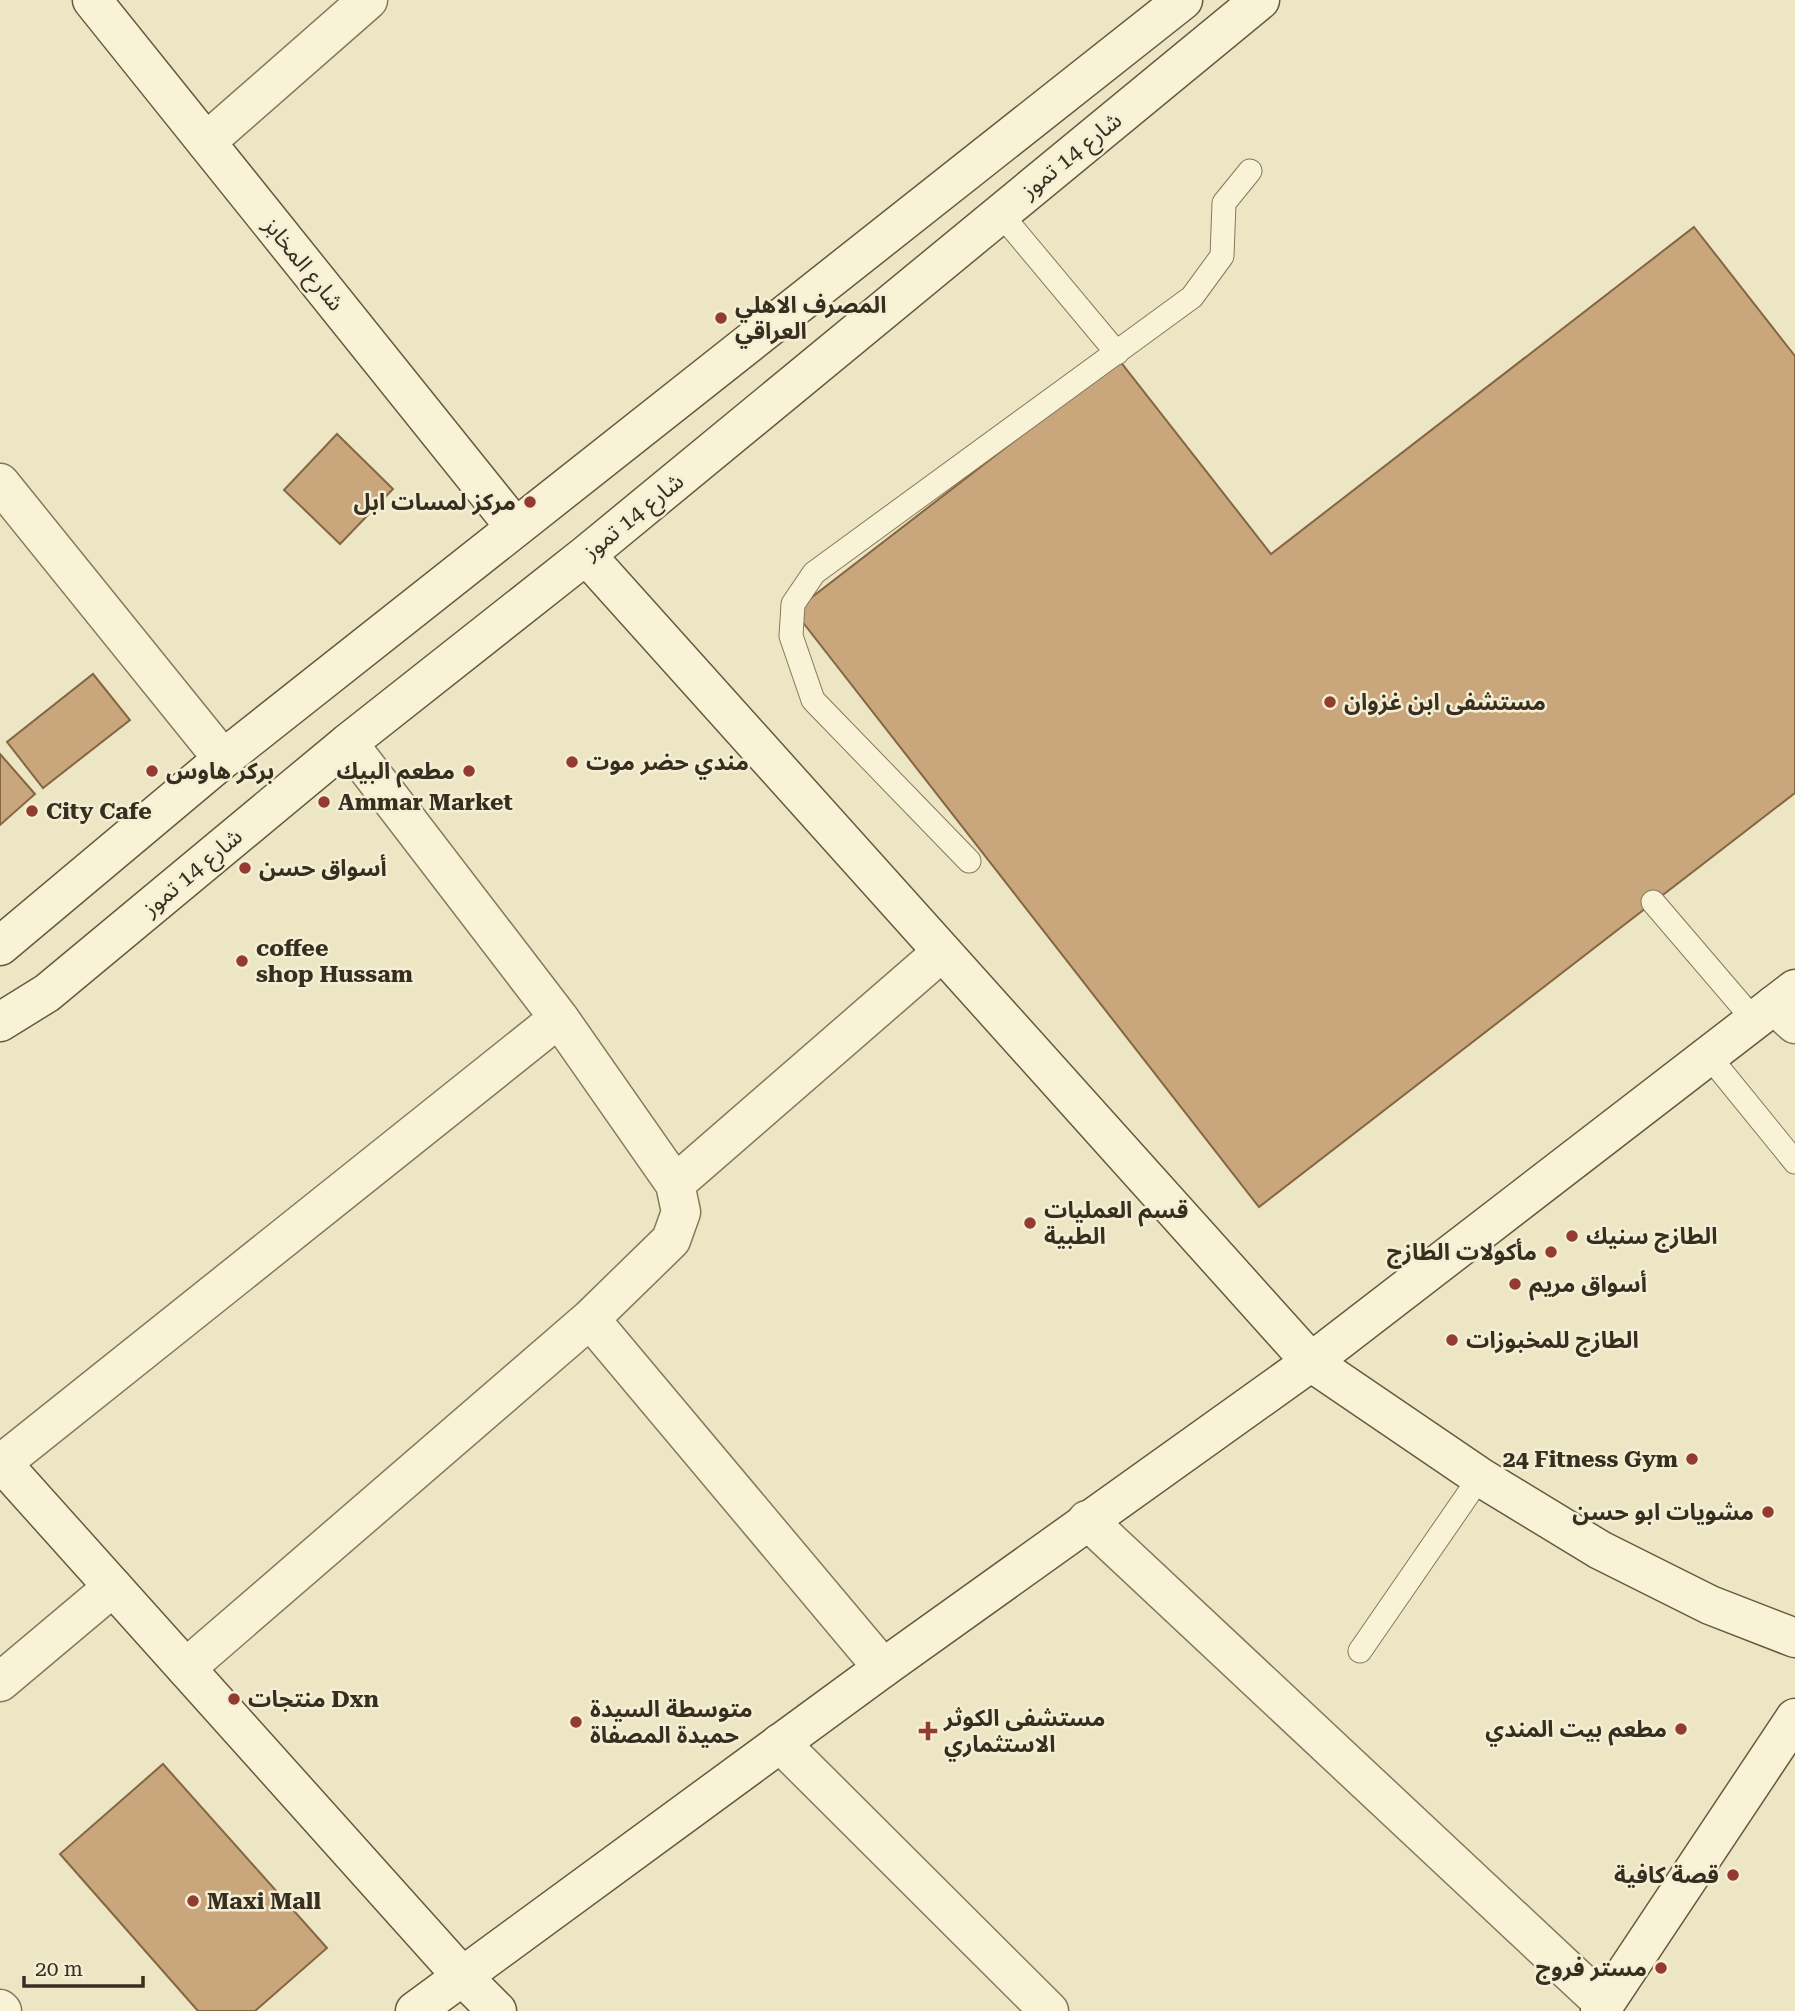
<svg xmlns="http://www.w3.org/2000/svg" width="1795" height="2011" viewBox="0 0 1795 2011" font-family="'Roboto Serif','Noto Sans Arabic',serif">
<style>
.building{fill:#c9a67c;stroke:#856642;stroke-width:2}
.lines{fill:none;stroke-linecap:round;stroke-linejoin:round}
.lane-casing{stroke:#87785b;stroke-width:25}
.street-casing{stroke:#87785b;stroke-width:41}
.secondary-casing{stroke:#68593e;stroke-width:41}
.lane{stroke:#f8f2d7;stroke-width:23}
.street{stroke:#f8f2d7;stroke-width:38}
.secondary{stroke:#f8f2d7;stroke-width:38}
.poi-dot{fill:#933b2e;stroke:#f4efd4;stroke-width:2.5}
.labels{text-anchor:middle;stroke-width:5;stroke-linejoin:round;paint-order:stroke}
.street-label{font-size:23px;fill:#372e1f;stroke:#f4efd4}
.poi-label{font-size:23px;font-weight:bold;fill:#372e1f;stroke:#f4efd4;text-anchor:start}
</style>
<rect width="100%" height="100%" fill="#ece6c4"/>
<path class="building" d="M1694,227L1795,356V793L1259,1207L794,611L1119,360L1271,554Z
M337,434L393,489L340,544L284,490Z
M93,674L130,720L43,788L7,742Z
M0,754L35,794L0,825Z
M163,1764L327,1948L255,2011H198L60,1854Z"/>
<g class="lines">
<defs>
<path id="lane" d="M1000,213L1117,353
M969,861L813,700L791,636L793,604L814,573L1192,297L1222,256L1224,203L1250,171
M1653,902L1754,1020
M1708,1055L1795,1162
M1360,1651L1480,1477"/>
<path id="street" d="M206,142L368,0
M0,483L223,759
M1774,1005L1795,1024
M675,1184L942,952
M590,1319L883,1668
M2,1463L559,1018
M1087,1520L1604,2004
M186,1668L590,1319L671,1240L681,1212L675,1184L559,1018L348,743
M0,1682L113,1587
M780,1743L1049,2011
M0,2009L2,2011"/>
<path id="secondary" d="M92,0L515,527
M586,555L1311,1362L1480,1477L1600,1550L1710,1605L1795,1638
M0,946L223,759L1183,0
M0,1022L47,993L348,743L586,555L1260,0
M0,1461L462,1976L497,2011
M415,2011L883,1668L1311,1362L1795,989
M1600,2011L1795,1718"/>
</defs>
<use href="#lane" class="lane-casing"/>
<use href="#street" class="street-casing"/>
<use href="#secondary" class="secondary-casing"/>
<use href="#lane" class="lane"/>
<use href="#street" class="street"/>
<use href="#secondary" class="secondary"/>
</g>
<g class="poi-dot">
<circle cx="721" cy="318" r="7"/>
<circle cx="530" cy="502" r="7"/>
<circle cx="1330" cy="702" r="7"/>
<circle cx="572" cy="762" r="7"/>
<circle cx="152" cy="771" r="7"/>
<circle cx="469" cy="771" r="7"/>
<circle cx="324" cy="802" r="7"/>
<circle cx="32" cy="811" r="7"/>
<circle cx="245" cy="868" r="7"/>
<circle cx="242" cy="961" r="7"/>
<circle cx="1030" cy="1223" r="7"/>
<circle cx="1572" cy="1236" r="7"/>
<circle cx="1551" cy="1252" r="7"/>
<circle cx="1515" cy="1284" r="7"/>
<circle cx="1452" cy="1340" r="7"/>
<circle cx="1692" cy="1459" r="7"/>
<circle cx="1768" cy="1512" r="7"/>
<circle cx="234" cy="1699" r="7"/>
<circle cx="576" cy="1722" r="7"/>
<circle cx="1681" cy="1729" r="7"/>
<path d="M924.5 1720.5h7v7h7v7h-7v7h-7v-7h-7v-7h7z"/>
<circle cx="1733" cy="1875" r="7"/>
<circle cx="193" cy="1901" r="7"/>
<circle cx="1661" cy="1968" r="7"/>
</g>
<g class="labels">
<g class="street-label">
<text transform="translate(1071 155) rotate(-39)" y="8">شارع 14 تموز</text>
<text transform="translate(304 264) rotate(51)" y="8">شارع المخابز</text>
<text transform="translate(633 516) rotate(-39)" y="8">شارع 14 تموز</text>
<text transform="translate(192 872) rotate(-40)" y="8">شارع 14 تموز</text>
</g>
<g class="poi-label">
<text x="735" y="313">المصرف الاهلي<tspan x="735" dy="26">العراقي</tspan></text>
<text x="516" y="510" text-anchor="end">مركز لمسات ابل</text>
<text x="1344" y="710">مستشفى ابن غزوان</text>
<text x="586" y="770">مندي حضر موت</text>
<text x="166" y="779">بركر هاوس</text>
<text x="455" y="779" text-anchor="end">مطعم البيك</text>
<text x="338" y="810">Ammar Market</text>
<text x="46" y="819">City Cafe</text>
<text x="259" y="876">أسواق حسن</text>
<text x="256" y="956">coffee<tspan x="256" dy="26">shop Hussam</tspan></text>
<text x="1044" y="1218">قسم العمليات<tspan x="1044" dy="26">الطبية</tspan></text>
<text x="1586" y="1244">الطازج سنيك</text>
<text x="1537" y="1260" text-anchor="end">مأكولات الطازج</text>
<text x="1529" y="1292">أسواق مريم</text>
<text x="1466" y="1348">الطازج للمخبوزات</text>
<text x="1678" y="1467" text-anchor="end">24 Fitness Gym</text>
<text x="1754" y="1520" text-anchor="end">مشويات ابو حسن</text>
<text x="248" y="1707">منتجات Dxn</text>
<text x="590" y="1717">متوسطة السيدة<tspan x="590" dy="26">حميدة المصفاة</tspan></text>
<text x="944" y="1726">مستشفى الكوثر<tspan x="944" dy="26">الاستثماري</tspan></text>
<text x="1667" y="1737" text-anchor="end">مطعم بيت المندي</text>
<text x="1719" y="1883" text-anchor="end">قصة كافية</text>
<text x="207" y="1909">Maxi Mall</text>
<text x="1647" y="1976" text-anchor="end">مستر فروج</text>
</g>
</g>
<path d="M24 1976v10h119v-10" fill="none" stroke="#372e1f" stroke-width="3.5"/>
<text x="35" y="1976" font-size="21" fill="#372e1f" stroke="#f4efd4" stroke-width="5" paint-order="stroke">20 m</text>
</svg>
